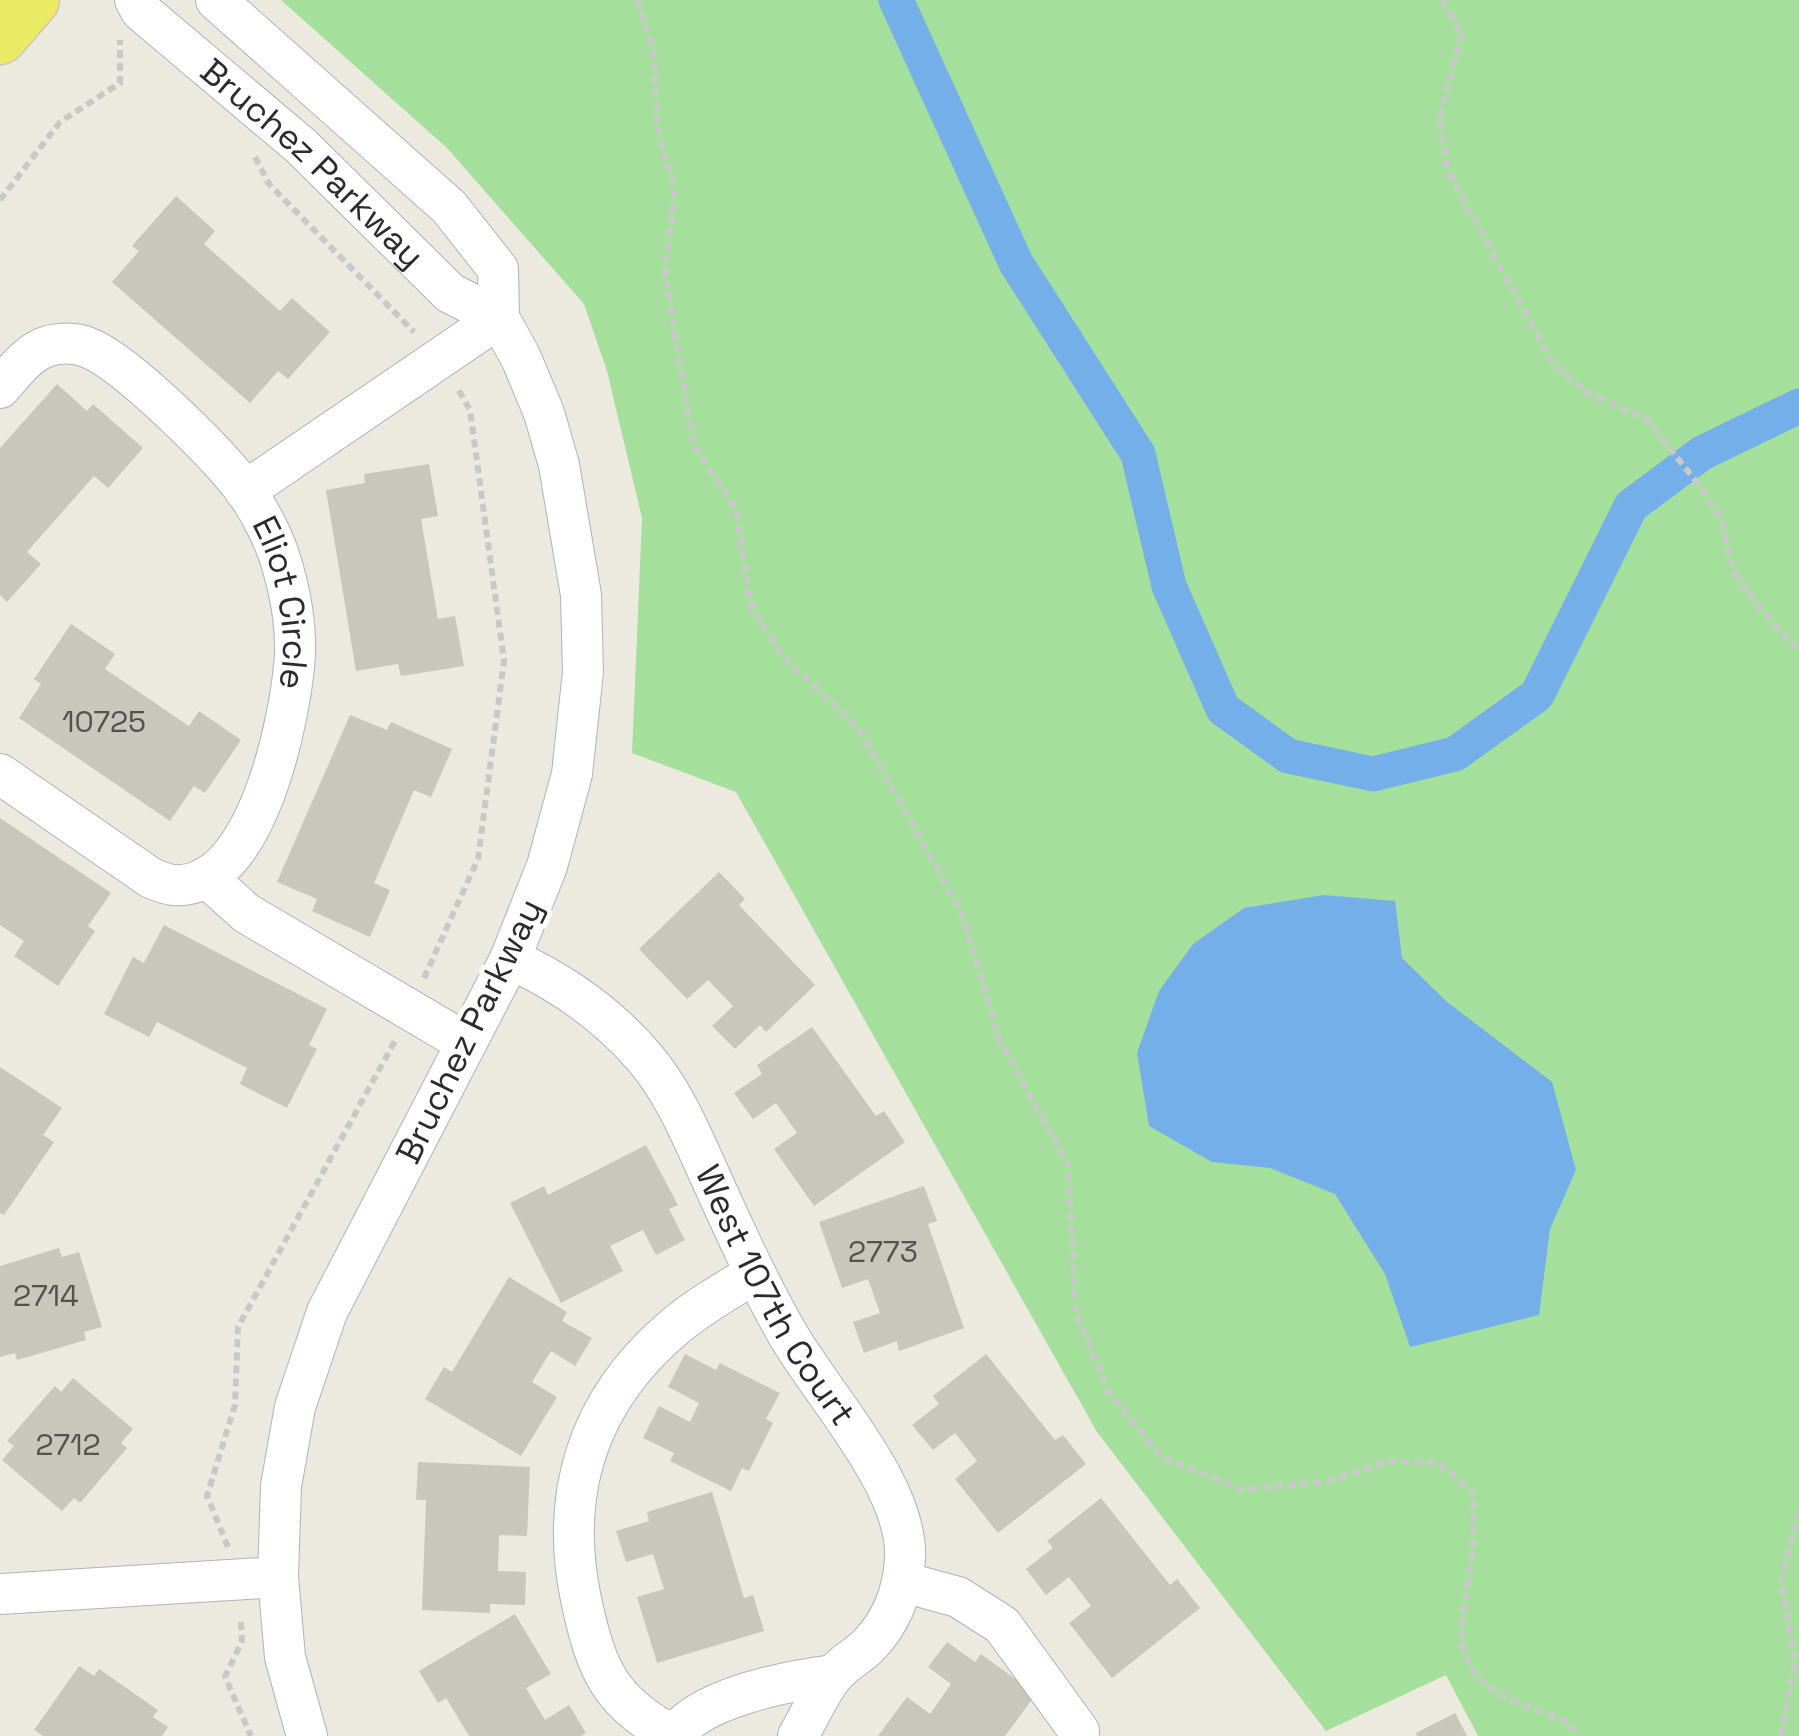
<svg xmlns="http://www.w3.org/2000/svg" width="1799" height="1736" viewBox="0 0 1799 1736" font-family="'Space Grotesk',sans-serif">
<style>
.green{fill:#a4e09c}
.water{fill:#75afe9}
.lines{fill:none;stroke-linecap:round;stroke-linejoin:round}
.canal{stroke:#75afe9;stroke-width:35}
.building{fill:#c8c7bc}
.minor-casing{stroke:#b1b1be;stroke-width:42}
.major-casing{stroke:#c8c8c8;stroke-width:55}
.path{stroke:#c8c8c8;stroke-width:6;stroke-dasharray:8 5;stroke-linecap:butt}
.minor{stroke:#fff;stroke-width:40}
.major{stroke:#eaea64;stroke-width:52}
.labels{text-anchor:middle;stroke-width:10;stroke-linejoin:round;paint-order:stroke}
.number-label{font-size:30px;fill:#52524f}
.street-label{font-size:35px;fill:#2b2b2b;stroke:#fff}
</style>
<rect width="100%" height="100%" fill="#ece9de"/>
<path class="green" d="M281,0H1799V1736H1478L1446,1675L1326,1731L1097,1432L736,792L632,753L642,518L607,371L584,304L447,148Z"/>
<path class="water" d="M1324,895L1395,901L1402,958L1446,1001L1552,1082L1576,1170L1550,1229L1539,1315L1410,1347L1385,1274L1335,1194L1270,1168L1212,1162L1149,1126L1137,1053L1159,991L1193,944L1244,908Z"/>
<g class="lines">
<path class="canal" d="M896,0L1016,263L1138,454L1169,586L1223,709L1288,756L1373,774L1455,754L1537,695L1631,506L1702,453L1799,406"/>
</g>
<path class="building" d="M176,196L215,231L204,244L280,311L292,298L330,332L288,379L278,371L250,403L112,282L139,251L132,246Z
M57,384L87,411L93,404L143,448L108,488L94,476L27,552L41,564L7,602L0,595V448Z
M429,464L438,516L421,519L438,619L455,616L464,666L401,676L398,664L356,671L326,490L365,483L364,474Z
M71,624L115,654L105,669L189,726L199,711L241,740L205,793L194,786L170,821L19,718L41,684L34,679Z
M350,715L387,730L391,722L452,749L431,797L414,790L374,883L390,890L370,937L312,911L317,899L277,882Z
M0,818L111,893L88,926L95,931L58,986L14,956L24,941L0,925Z
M719,872L745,899L739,905L815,985L766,1032L760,1025L735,1049L712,1026L733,1006L708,980L687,999L639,949Z
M164,925L327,1009L309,1045L317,1049L287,1108L240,1084L247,1068L157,1022L149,1037L104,1014L133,957L144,963Z
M812,1027L876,1116L884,1111L905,1142L814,1206L774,1149L797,1133L776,1103L753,1119L734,1093L762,1074L757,1065Z
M0,1067L62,1108L43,1135L54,1142L4,1215L0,1213Z
M646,1145L678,1205L669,1209L685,1240L656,1255L643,1230L610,1246L623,1271L561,1303L510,1203L544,1186L548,1195Z
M924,1186L937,1221L928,1224L964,1328L899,1351L897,1341L864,1353L853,1322L880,1313L868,1279L842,1288L819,1222Z
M59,1248L62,1257L79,1252L102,1327L84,1332L86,1340L17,1360L15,1353L0,1357V1266Z
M509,1277L567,1312L562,1321L592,1338L575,1366L551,1351L532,1382L557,1397L521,1456L425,1399L444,1367L452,1372Z
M685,1354L716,1370L720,1363L780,1393L766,1419L773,1423L749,1471L742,1468L731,1491L670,1461L674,1453L643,1438L659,1406L690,1422L699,1403L668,1387Z
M986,1354L1055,1440L1063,1435L1086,1464L998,1533L955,1479L977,1461L955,1433L933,1450L912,1425L939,1404L933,1396Z
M73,1378L133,1429L121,1443L127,1448L80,1503L74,1498L62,1511L2,1460L14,1446L7,1441L55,1386L61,1392Z
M418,1462L530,1467L527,1536L499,1535L498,1571L526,1572L525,1605L490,1604V1613L422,1610L426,1500H416Z
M712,1492L744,1598L753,1595L764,1631L657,1663L637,1597L664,1589L653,1554L626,1562L616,1531L649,1521L647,1512Z
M1101,1498L1170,1585L1177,1579L1200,1608L1112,1678L1069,1623L1091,1606L1069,1577L1046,1595L1026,1569L1053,1548L1047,1541Z
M515,1614L551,1674L526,1688L545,1720L569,1705L586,1733L581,1736H469L446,1698L438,1703L419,1671Z
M947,1642L975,1662L981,1654L1036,1694L1005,1736H878L907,1697L930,1714L951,1684L928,1667Z
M79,1666L94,1676L99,1669L158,1710L153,1717L168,1727L162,1736H43L34,1730Z
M1455,1713L1467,1736H1417L1416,1733Z"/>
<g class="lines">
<defs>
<g id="minor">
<path id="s1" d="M135,0L141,11L301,146L450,293L499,318"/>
<path d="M216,0L449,207L498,269L499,318L521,358L544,413L559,465L581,595L583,672L572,774L547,866L510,959L327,1312L295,1407L281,1486L278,1577L285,1657L307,1736"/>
<path id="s2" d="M0,388C17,369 32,346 59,344C68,343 80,344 89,348C128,364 219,455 245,490C260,511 275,540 282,565C290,592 296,626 295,655C291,716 257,892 173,885C166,884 158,881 151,878L0,774"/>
<path d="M245,491L499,318"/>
<path d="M206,877L246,913L466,1043"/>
<path id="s3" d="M510,959C561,982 607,1014 644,1057C674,1092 691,1134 710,1176C734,1229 758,1282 787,1333C823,1396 909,1486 905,1559C903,1592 891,1623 867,1647C856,1657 841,1665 832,1677C819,1694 809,1717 798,1736"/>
<path d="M903,1582L958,1597L1002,1625L1079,1731"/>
<path d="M0,1594L278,1577"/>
<path d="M674,1736C611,1703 597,1672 582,1604C558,1496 587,1402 672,1329C697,1307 727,1291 755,1273"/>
<path d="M674,1736C700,1697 789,1681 833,1675"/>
</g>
<path id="major" d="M0,38L33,0"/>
</defs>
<use href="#minor" class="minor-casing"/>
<use href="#major" class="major-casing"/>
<path class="path" d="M637,0L654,54L657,126L675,192L665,273L693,444L736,510L750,603L784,658L859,728L961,912L1000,1041L1068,1165L1076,1313L1108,1391L1162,1458L1244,1490L1327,1481L1390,1461L1439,1463L1473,1493C1473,1513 1474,1535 1472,1555C1465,1620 1439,1666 1513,1701C1536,1712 1566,1716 1581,1736
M1442,0L1462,34L1439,119L1448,171L1553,364L1588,393L1646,419L1699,485L1721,519L1732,569L1754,602L1799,651
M255,157L269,184L414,332
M0,200L60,122L120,83V40
M424,978L478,859L504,661L470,410L458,389
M228,1547L207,1496L235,1405L238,1327L396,1039
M241,1622L242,1641L225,1677L251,1736
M1781,1736L1795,1662L1781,1580L1799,1513"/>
<use href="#minor" class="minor"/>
<use href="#major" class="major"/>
</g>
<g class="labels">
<g class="number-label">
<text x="104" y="732">10725</text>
<text x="883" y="1262">2773</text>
<text x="46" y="1306">2714</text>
<text x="68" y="1455">2712</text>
</g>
<g class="street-label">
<text dy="12" stroke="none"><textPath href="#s1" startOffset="242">Bruchez Parkway</textPath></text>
<text dy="12" stroke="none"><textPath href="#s2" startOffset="440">Eliot Circle</textPath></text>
<text transform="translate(469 1031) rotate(-64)" y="12">Bruchez Parkway</text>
<text dy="12" stroke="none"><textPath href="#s3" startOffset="440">West 107th Court</textPath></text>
</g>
</g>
</svg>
